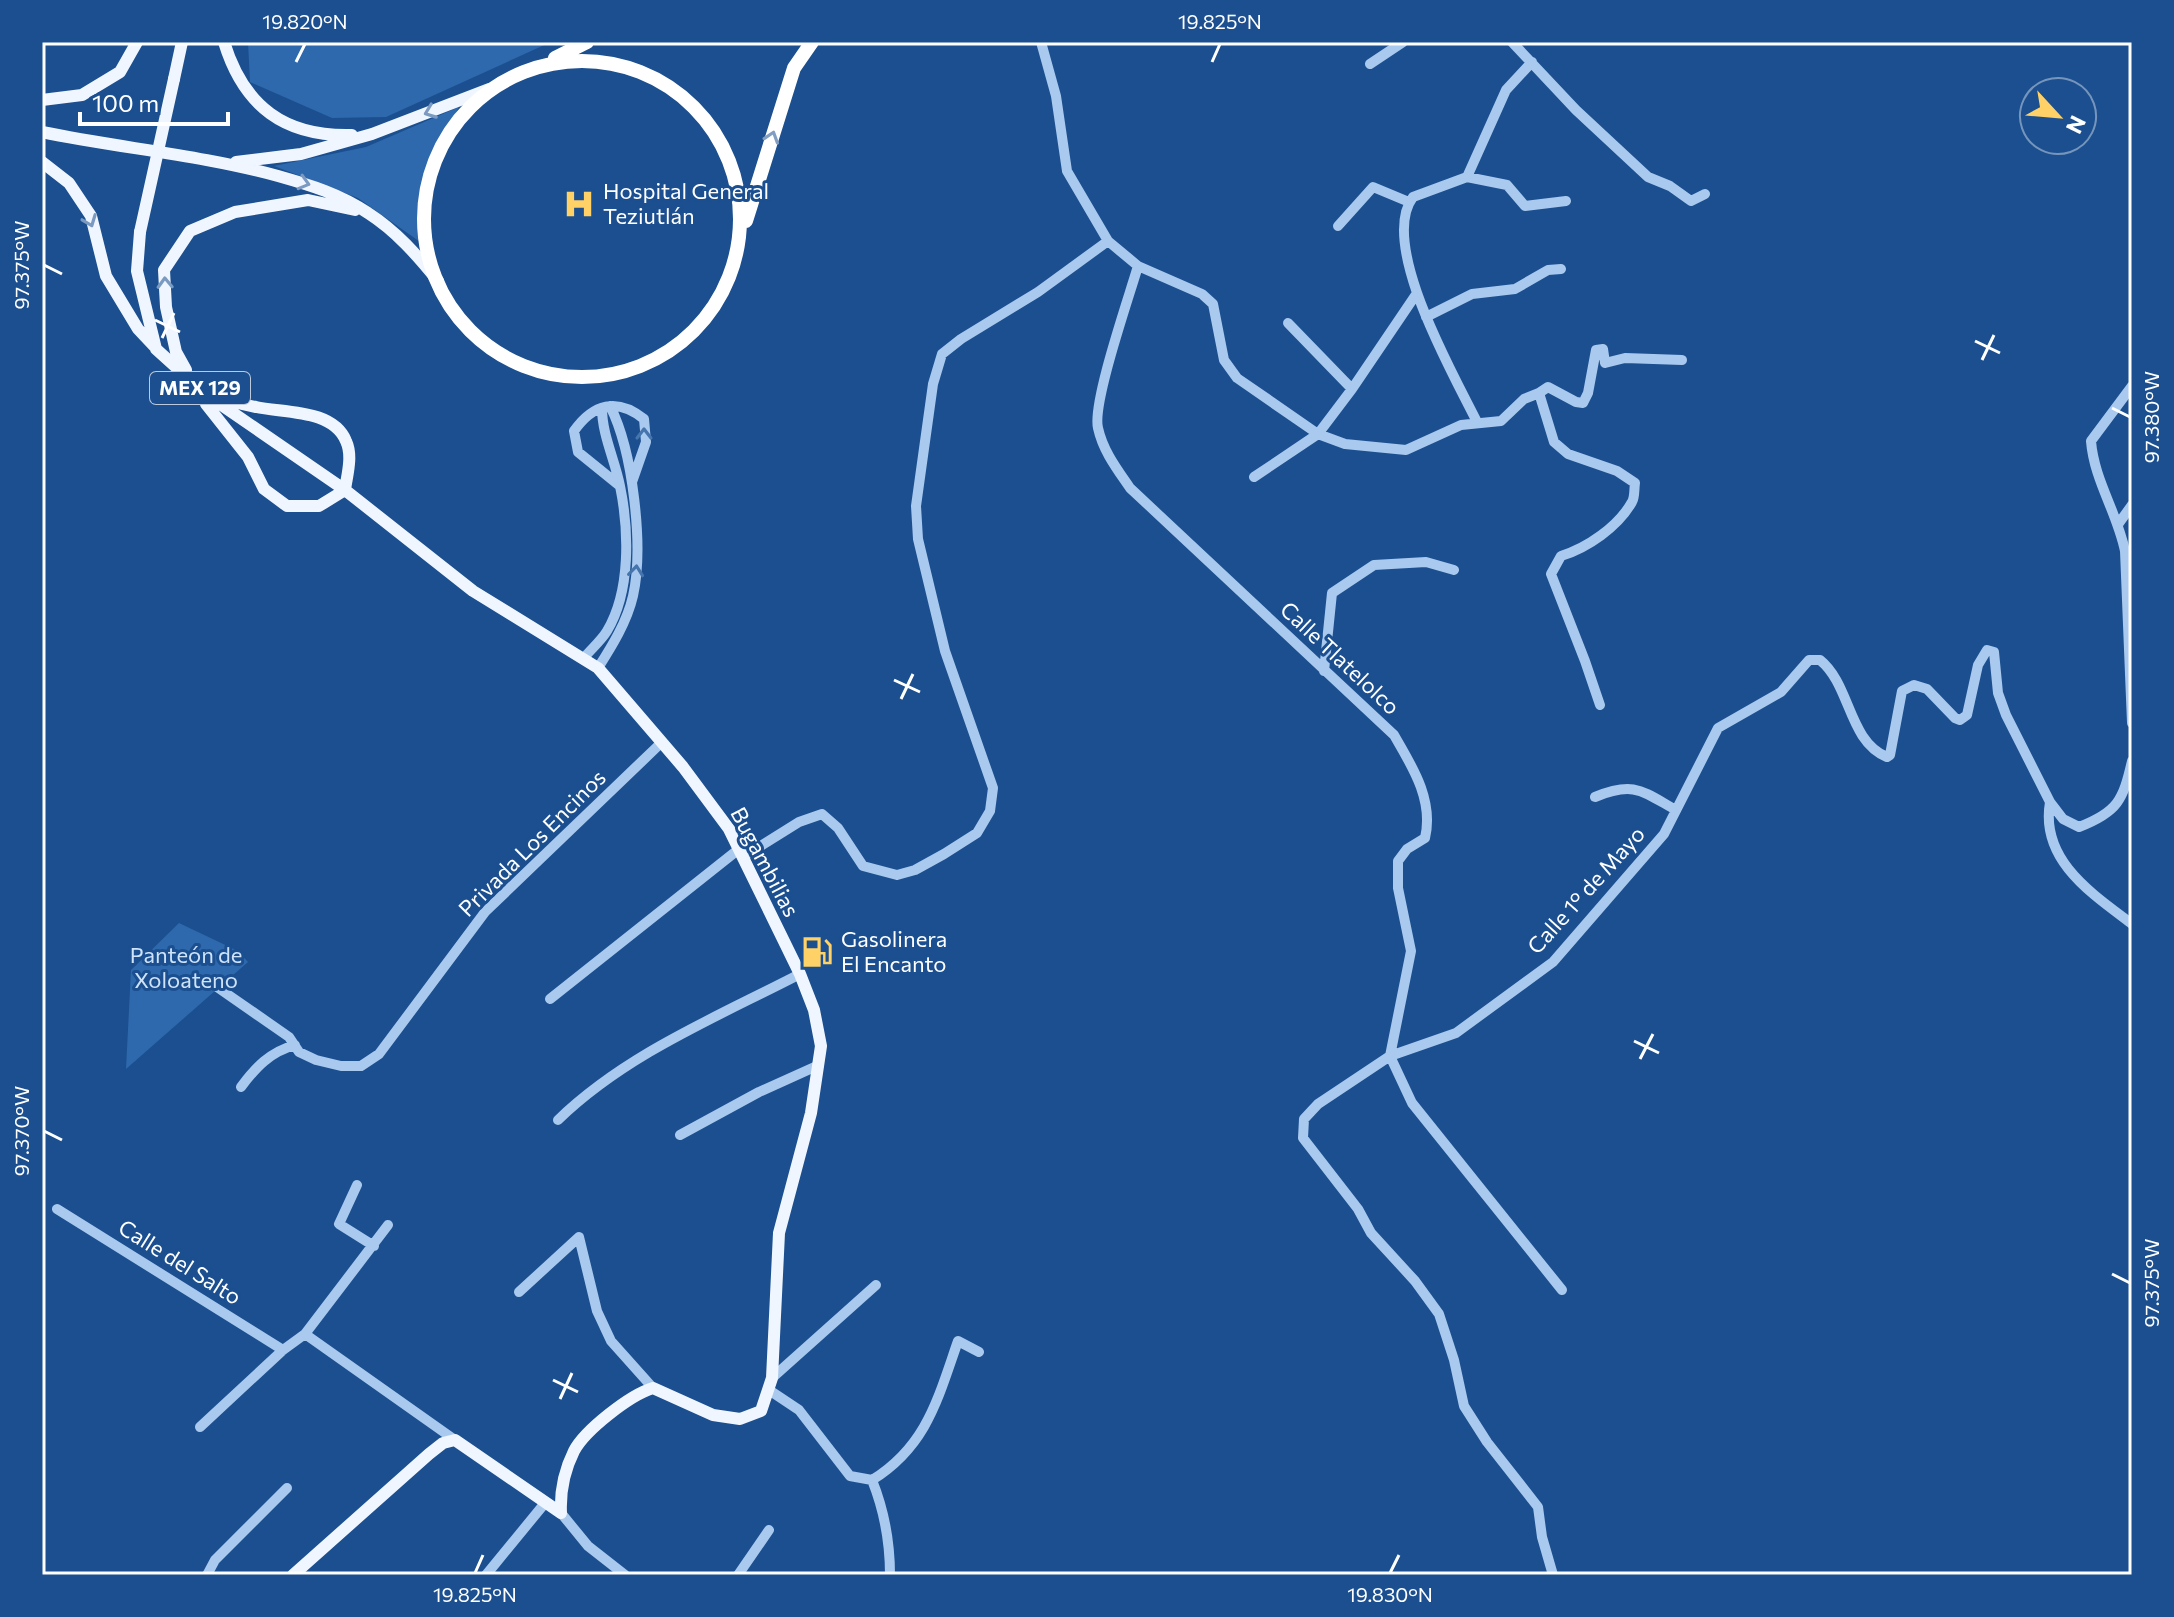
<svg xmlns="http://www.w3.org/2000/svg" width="2174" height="1617" viewBox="0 0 2174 1617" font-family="Commissioner,sans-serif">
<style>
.green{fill:#2e69ad}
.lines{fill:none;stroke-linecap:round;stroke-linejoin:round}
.minor{stroke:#a9c9ee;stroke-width:10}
.major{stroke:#f0f6ff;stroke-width:12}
.highway{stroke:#fff;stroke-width:14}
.major-bridge{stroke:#f0f6ff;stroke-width:12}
.oneway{stroke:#7b9ac1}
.oneway2{stroke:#829ec1}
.oneway3{stroke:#4674ac}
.ticks{fill:none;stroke:#fff;stroke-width:3}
.labels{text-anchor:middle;stroke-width:6;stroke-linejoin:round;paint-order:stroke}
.shield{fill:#1b4f8f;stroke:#bbcadd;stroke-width:2}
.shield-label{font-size:20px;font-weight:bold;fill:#fff}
.poi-label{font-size:22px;fill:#fff;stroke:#1b4f8f;text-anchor:start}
.street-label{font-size:22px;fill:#fff;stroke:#1b4f8f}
.park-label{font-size:22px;fill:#cfe3fa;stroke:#1b4f8f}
.neatline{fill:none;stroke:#fff;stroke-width:3}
.ticks-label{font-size:20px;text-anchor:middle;fill:#fff}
</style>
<rect width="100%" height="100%" fill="#1b4f8f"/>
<path class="green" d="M248,42H551L386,117L332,118L250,82Z
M459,107L433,155L422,213L423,244L358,198L274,166L366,147Z
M179,923L238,951L248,962L126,1069L131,970Z"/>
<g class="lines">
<path class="minor" d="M1041,42L1056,96L1067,171L1108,241L1138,266L1202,294L1213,304L1224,360L1237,378L1318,434L1345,444L1406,450L1461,425L1501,421L1524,399L1539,393L1554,442L1568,454L1617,471L1635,483C1634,489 1635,497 1632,502C1618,527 1587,548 1561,556L1551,574L1585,661L1600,705
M1512,42L1576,110L1648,177L1670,186L1691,201L1705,194
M1370,64L1403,42
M1467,177L1507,185L1525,206L1566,201
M1338,226L1373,187L1409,202
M1138,266C1129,297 1092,403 1098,428C1103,451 1117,469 1130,488L1394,735C1412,766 1434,800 1425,838L1407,849L1398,861V888L1411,951L1390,1056
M1426,317L1472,294L1515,289L1548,270L1561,269
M1288,323L1352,389
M1603,349L1605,363L1625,358L1682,360
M2132,386L2091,441C2094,480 2117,512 2125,551L2132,723
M1539,393L1548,387L1576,402L1583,403L1588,393L1596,350L1603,349
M1477,422C1454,375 1378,244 1413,197L1467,177L1506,90L1532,62
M1254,477L1318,434L1352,389L1417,293
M620,486L578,452L574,431C593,404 617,397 644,419L646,442L632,482
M2119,523L2132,505
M583,659C590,650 601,641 607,631C631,591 629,530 620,486C615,460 602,435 602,408
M598,668C612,646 627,622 633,596C644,547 633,451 610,406
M1324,671L1332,593L1374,565L1426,562L1454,570
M1595,797C1634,781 1642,791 1676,810
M2050,802C2040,860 2091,893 2132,924
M743,857L799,822L822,814L838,828L863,866L897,875L915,870L944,854L977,833L990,811L993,788L945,651L918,539L916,506L933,384L942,354L961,339L1038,292L1108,241
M217,987L289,1037L299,1052L316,1060L341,1066H361L379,1054L485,912L661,743
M550,999L739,849
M1390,1056L1412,1103L1562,1290
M241,1087C256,1067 270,1052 295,1045
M558,1120C626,1054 717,1017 800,974
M680,1135L759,1092L819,1065
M357,1185L339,1224L374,1246
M57,1209L283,1350
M519,1292L579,1237L597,1311L611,1341L653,1388
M305,1334L455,1440
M772,1378L876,1285
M769,1390L799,1410L850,1476L872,1480
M200,1427L283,1350L305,1334L388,1225
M872,1480C927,1446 938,1398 958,1341L979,1352
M872,1480C884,1510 890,1543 890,1575
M561,1513L588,1546L625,1575
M207,1575L215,1560L287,1488
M486,1575L545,1503
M738,1575L769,1530
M1553,1575L1542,1537L1538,1507L1487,1442L1464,1406L1454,1360L1439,1314L1415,1281L1371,1233L1358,1209L1303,1138L1304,1119L1318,1104L1390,1056L1456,1033L1553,962L1664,834L1718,728L1781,692L1809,660H1820C1851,685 1848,741 1887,757L1890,755L1902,691L1914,685L1927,689L1955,718L1960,720L1967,715L1978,665L1987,650L1994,652L1998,693L2006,715L2050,802L2063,819L2079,827C2118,812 2123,800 2132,761"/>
<path class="major" d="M224,42C244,107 285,137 352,135
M174,79L182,42
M42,100L82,95L120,72L137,42
M42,132C120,148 201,155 278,176C310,185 340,194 368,213C396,231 417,255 438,281
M42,162L69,183L91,216L106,276L138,329L154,346
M236,162L301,154L372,134L489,89
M140,232L137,271L156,349L207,395L345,490L473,591L598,668L683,767L729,829L800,974L814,1010L821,1046L811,1113L779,1233L772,1378L761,1411L740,1419L713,1415L653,1388C630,1395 585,1430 574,1451C564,1471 560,1492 561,1513
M186,370L176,352L166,307L164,270L190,231L235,212L308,200L355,210
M207,395C223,399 240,404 256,407C284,413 333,409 346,441C353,456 347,475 345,490L319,506H287L264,489L248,457L206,404Z
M293,1575L429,1454L443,1443L455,1440L561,1513"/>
<path class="highway" d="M555,58L587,42
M424 219a158 158 0 1 1 316 0a158 158 0 1 1-316 0Z
M746,221L794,68L812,42"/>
<path class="major-bridge" d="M140,232L174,79"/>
</g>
<defs><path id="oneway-chevron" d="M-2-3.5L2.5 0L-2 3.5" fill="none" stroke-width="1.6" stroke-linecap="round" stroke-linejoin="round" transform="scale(2)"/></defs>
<g class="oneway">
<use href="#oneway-chevron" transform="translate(430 112) rotate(159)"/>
<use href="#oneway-chevron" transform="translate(304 183) rotate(16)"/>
<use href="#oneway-chevron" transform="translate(90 221) rotate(69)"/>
<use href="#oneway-chevron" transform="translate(165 283) rotate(-92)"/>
</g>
<use class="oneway2" href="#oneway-chevron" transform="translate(772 137) rotate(-72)"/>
<g class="oneway3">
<use href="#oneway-chevron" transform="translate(644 434) rotate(-90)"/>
<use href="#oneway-chevron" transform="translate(636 571) rotate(-84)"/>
</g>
<path class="ticks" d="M296,62L305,44M1212,62L1220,44M44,265L62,274M155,320L180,332M162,338L174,313M1975,341L2000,353M1982,360L1994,335M2112,408L2130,417M894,680L920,692M901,699L913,674M1634,1041L1659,1053M1640,1059L1653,1034M44,1131L62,1140M2112,1274L2130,1283M553,1380L578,1392M560,1399L572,1373M475,1573L483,1555M1390,1573L1399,1555"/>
<defs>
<symbol id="hospital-bare" viewBox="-9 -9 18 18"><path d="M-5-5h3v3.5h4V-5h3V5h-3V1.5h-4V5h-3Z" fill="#ffd166" stroke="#1b4f8f" stroke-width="2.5" paint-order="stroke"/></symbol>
<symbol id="fuel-bare" viewBox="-9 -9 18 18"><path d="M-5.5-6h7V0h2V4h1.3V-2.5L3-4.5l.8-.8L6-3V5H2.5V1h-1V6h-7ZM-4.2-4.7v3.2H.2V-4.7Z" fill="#ffd166" stroke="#1b4f8f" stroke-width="2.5" paint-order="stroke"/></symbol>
</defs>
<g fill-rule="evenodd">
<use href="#hospital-bare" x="557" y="182" width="44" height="44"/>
<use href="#fuel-bare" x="795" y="930" width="44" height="44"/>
</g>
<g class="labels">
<rect class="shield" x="150" y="372" width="100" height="32" rx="6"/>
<g class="shield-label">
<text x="200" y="395">MEX 129</text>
</g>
<g class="poi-label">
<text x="603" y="199">Hospital General<tspan x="603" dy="25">Teziutlán</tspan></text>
<text x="841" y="947">Gasolinera<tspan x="841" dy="25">El Encanto</tspan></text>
</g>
<g class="street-label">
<text transform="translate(1340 658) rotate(43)" y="8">Calle Tlatelolco</text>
<text transform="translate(532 843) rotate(-45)" y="8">Privada Los Encinos</text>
<text transform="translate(765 862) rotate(62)" y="8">Bugambilias</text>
<text transform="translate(1586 890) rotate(-48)" y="8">Calle 1° de Mayo</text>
<text transform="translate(180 1262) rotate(32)" y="8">Calle del Salto</text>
</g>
<g class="park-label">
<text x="186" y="963">Panteón de<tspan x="186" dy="25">Xoloateno</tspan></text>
</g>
</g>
<rect width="2174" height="1617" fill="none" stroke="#1b4f8f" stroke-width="88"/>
<g transform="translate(2058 116) rotate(116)"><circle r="38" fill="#1b4f8f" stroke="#7695bc" stroke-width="2"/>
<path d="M0-6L14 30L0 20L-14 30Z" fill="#ffd166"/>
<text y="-12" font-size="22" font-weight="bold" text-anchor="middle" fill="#ffffff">N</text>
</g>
<path d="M80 112v12h148v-12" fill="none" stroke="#ffffff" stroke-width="4"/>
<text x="92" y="112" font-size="24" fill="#ffffff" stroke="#1b4f8f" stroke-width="6" paint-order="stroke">100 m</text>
<rect x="44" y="44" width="2086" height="1529" class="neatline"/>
<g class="ticks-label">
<text x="305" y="29">19.820°N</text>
<text x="1220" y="29">19.825°N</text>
<text transform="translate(22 265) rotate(-90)" y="7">97.375°W</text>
<text transform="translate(2152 417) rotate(-90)" y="7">97.380°W</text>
<text transform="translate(22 1131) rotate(-90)" y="7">97.370°W</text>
<text transform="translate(2152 1283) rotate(-90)" y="7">97.375°W</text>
<text x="475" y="1602">19.825°N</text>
<text x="1390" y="1602">19.830°N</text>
</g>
</svg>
